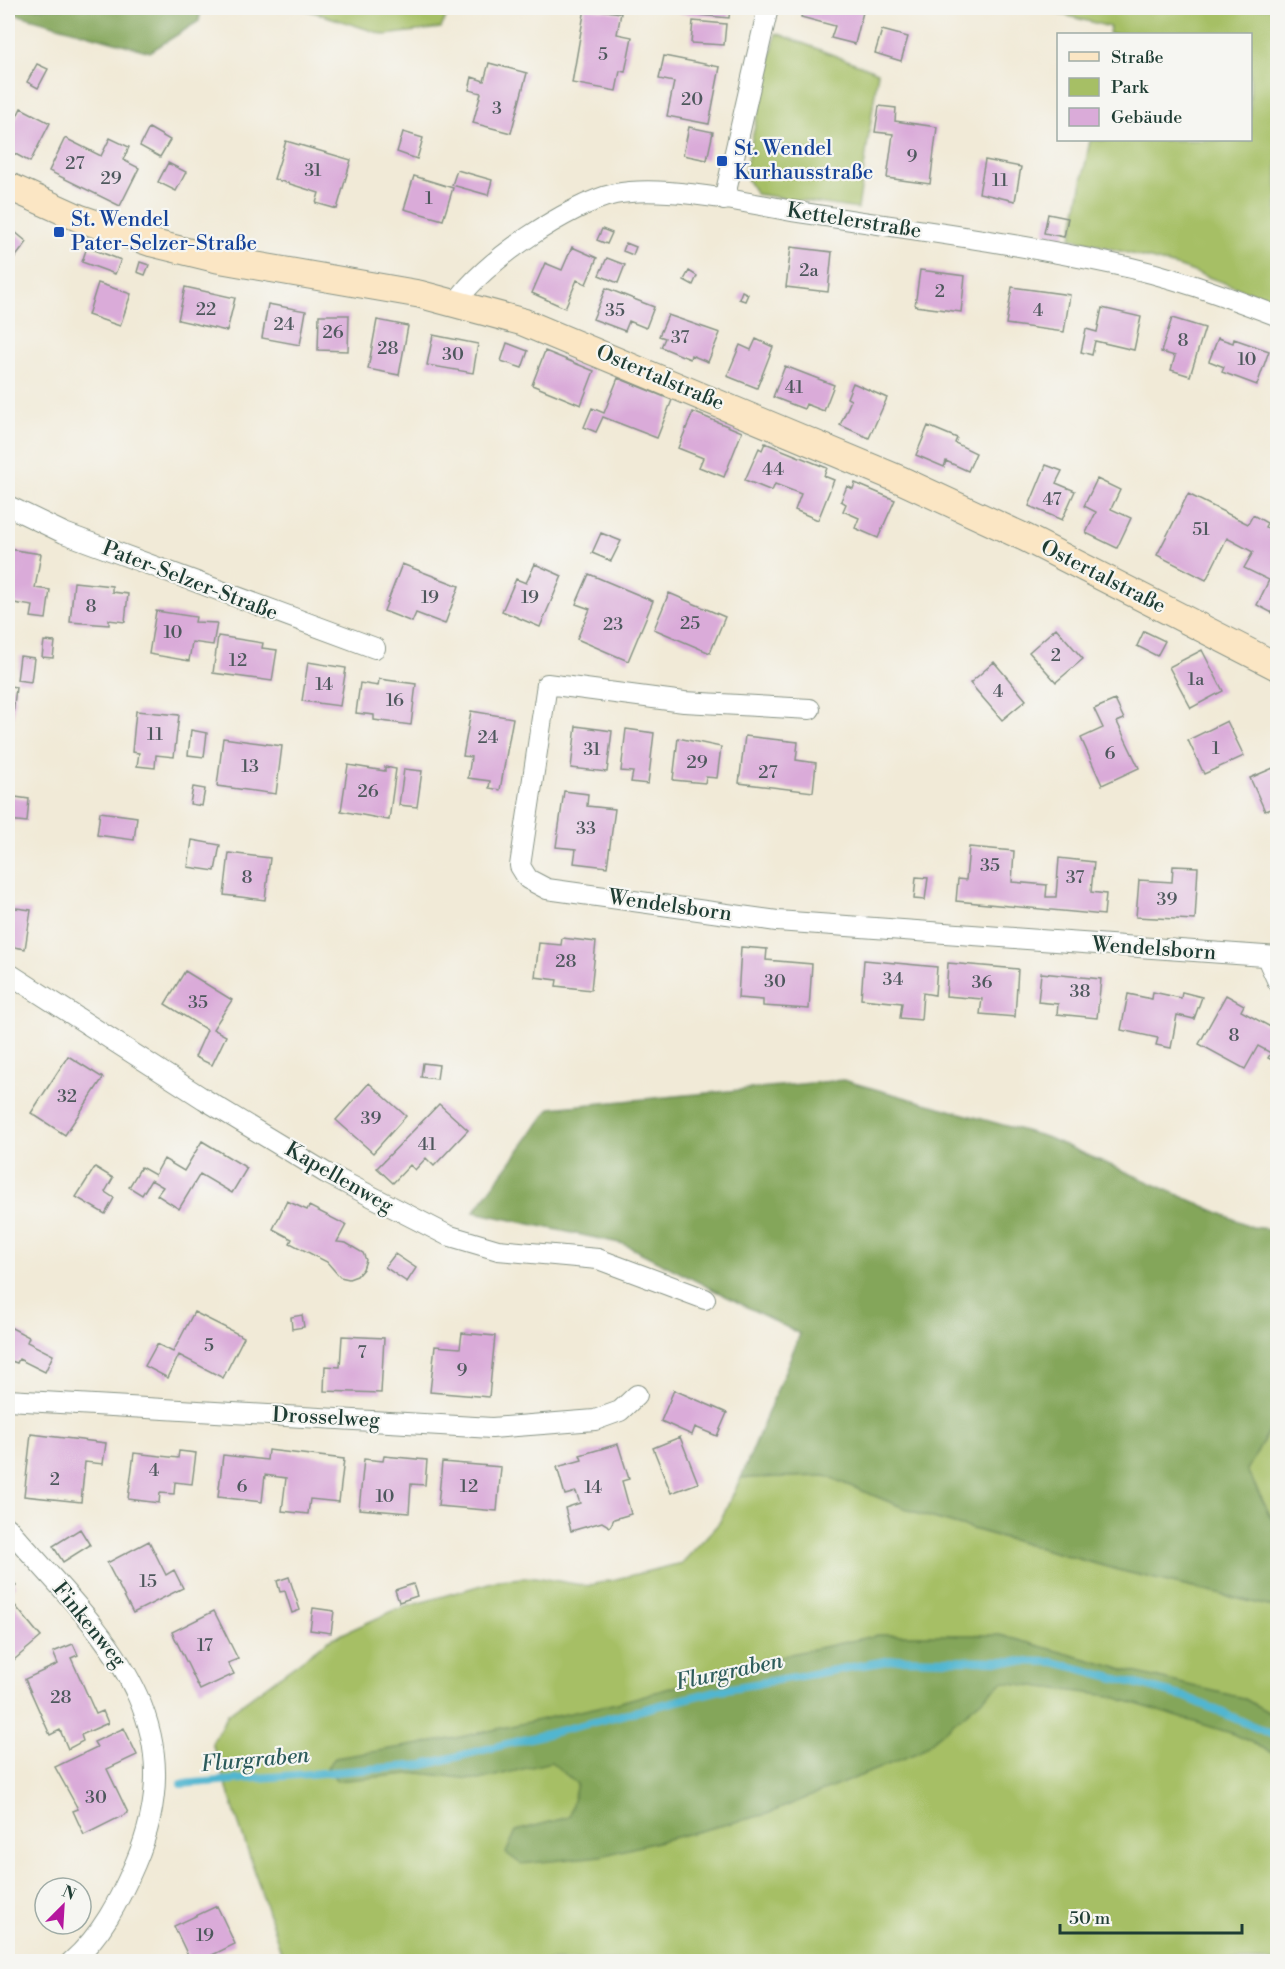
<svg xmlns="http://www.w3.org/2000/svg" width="1285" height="1969" viewBox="0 0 1285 1969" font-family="'Libre Bodoni',serif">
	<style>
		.green { fill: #a6bf65; stroke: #627e4c; stroke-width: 1.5 }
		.forest { fill: #84a65a; stroke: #527247; stroke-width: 1.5 }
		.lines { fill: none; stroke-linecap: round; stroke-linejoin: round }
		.stream { stroke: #51b6d0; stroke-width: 8 }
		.building { fill: #daabd9 }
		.street-casing { stroke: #889486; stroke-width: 22 }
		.secondary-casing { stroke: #889486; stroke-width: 29 }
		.street { stroke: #fff; stroke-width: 20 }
		.secondary { stroke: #fbe6c4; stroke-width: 27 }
		.transit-dot { fill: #1a4fb4; stroke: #f6f6f2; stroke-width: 2 }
		.labels { text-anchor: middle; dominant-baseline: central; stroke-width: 4.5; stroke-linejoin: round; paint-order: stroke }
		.number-label { font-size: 18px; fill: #4e585d }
		.transit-label { font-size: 21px; fill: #164399; stroke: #f6f6f2; text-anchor: start }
		.street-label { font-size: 21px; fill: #1f3d34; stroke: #f6f6f2 }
		.water-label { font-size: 22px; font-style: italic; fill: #2c5b5b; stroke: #f6f6f2 }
	</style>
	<rect width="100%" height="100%" fill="#f6f6f2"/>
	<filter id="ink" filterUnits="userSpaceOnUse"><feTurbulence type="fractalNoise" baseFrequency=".0167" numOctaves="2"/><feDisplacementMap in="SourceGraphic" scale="12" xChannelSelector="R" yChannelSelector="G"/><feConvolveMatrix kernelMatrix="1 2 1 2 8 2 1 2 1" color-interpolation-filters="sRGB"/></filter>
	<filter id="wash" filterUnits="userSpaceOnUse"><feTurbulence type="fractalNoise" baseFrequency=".008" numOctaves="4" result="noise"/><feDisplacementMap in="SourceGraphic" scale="24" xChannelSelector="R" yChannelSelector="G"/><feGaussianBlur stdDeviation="1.35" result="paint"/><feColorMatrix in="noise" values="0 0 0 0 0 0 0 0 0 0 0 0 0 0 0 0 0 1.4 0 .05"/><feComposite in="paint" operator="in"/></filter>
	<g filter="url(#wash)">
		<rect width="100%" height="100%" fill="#f1ead7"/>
		<!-- green -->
		<path class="green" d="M301,8H450L441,28L385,35Z
			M1038,8H1277V302L1180,267L1071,238L1090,140H1250V34H1109L1110,27Z
			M776,33L878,72L858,209L756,194L744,174Z
			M1277,1417V1525L1275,1524L1247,1470Z
			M826,1476L919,1514L1118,1570L1277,1608V1961H284L212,1743L228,1714L329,1640L395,1610L499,1580L535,1577L587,1586L682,1563L719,1523L741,1478Z"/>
		<!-- forest -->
		<path class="forest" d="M8,8H201L199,21L150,52L8,12Z
			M843,1080L1046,1137L1252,1227L1277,1230V1417L1247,1470L1274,1524L1277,1525V1608L1118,1570L919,1514L826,1476L741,1478L800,1334L624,1244L474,1212L550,1108Z
			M878,1635H1000L1129,1671L1243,1698L1277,1717V1755L1234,1734L1110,1696L1003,1682L919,1752L767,1814L601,1856L521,1864L506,1853L516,1831L569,1817L577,1784L551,1762L479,1780L420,1773L337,1781L327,1767L335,1758L451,1739L617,1703L786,1655Z"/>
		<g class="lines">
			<!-- stream -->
			<path class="stream" d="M181,1784L424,1765L720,1690L898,1659L1054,1662L1186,1697L1278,1737"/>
		</g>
		<g id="blocks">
			<!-- building -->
			<path class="building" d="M585,8L621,13L617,34L632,37L625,72L620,71L616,91L572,83Z
				M679,8H730L729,18L678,13Z
				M803,8H864L855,44L831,38L835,26L801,17Z
				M693,21L726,24L724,45L691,43Z
				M882,30L908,37L901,61L875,53Z
				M664,56L720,67L709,124L667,116L674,82L659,79Z
				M489,63L527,73L511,133L473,123L481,93L469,90L472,77L484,81Z
				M37,64L48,69L38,88L27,82Z
				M879,106L896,108L895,121L937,127L930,184L887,178L893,134L875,132Z
				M21,108L50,123L30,162L8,150V135Z
				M689,127L713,132L707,160L683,155Z
				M149,128L170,140L160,157L140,146Z
				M403,132L423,138L417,159L397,152Z
				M65,138L101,156L110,138L129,147L123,160L139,168L120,206L49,171Z
				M286,141L351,160L337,209L316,203L319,193L274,179Z
				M985,160L1021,167L1015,201L979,193Z
				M168,163L186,172L176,191L158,182Z
				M457,170L492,180L488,195L452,185Z
				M414,176L453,188L443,220L404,209Z
				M1048,214L1068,218L1064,237L1044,233Z
				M8,226L27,242L11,263L8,260Z
				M602,229L612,233L607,244L597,240Z
				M626,243L636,247L633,255L623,251Z
				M87,247L121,260L115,274L82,262Z
				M572,247L597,258L586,284L577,280L565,308L532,293L545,263L562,270Z
				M791,247L832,252L828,292L786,287Z
				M607,258L625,265L618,283L599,275Z
				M140,262L149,265L145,275L137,272Z
				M920,270L965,276L961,312L915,306Z
				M689,271L697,276L693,285L684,280Z
				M98,283L131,294L120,326L88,315Z
				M185,287L235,298L227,331L178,320Z
				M1012,287L1070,295L1064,332L1006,324Z
				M606,288L654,307L646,328L629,321L625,331L593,319Z
				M742,291L748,294L745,301L739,299Z
				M268,304L306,311L300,345L262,338Z
				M1102,308L1141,317L1134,350L1095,341L1092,355L1081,352L1086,329L1097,332Z
				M319,315H349L348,351L318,350Z
				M668,315L720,333L708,362L691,355L690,359L661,347L665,338L659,336Z
				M1172,318L1205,328L1190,376L1171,370L1175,356L1161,352Z
				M377,320L408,326L399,375L368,369Z
				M433,335L478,344L473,373L427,365Z
				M1218,338L1233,343L1234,339L1269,351L1257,385L1222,372L1224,367L1209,361Z
				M756,339L773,347L757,388L727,376L740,345L751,350Z
				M507,343L528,351L522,368L501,361Z
				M545,351L594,371L581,405L532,385Z
				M785,366L834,385L824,411L806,404L804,409L773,397Z
				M618,378L672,400L657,438L603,417L596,432L584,427L592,408L604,413Z
				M853,383L887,398L869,438L840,425L851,400L847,398Z
				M693,412L742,432L724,477L699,467L703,458L678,448Z
				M928,426L957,438L955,443L976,453L968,471L946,461L944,467L916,455Z
				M765,443L827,468L824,476L834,480L818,520L795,510L801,494L775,484L772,491L745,480L759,448L762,450Z
				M1046,465L1062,471L1056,483L1075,491L1062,520L1029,506Z
				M1097,479L1120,490L1111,509L1131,518L1117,548L1086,533L1096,512L1084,506Z
				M855,483L895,500L878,538L855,528L859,518L843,511L846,504L841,501L847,486L853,489Z
				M1188,494L1248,524L1253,515L1267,523L1265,527L1278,533V616L1257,605L1269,580L1244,568L1253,552L1227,538L1206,580L1157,555Z
				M601,533L621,541L611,561L592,553Z
				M8,549L41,554L35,588L50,590L46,619L31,617L33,606L8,602Z
				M402,564L459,586L445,624L416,613L412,622L384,611Z
				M535,564L562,576L540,627L502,611L516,579L526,583Z
				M589,574L653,601L628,661L577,639L590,609L576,604Z
				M74,582L112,586V592L128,594L125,622L109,620V625L70,622Z
				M669,593L725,617L710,653L654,629Z
				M156,611L196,617L195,622L217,623L213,645L192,642L189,661L149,654Z
				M1056,628L1083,659L1056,682L1029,652Z
				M1144,631L1165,641L1157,656L1137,646Z
				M218,636L263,643L262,648L277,650L272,681L213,673Z
				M44,641L55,642L53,658L42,657Z
				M1202,650L1223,691L1191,708L1169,667Z
				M20,656L34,658L31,682L17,680Z
				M308,662L346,668L340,706L302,701Z
				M994,662L1026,700L1002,720L970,683Z
				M379,679L416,684L411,725L374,720V715L356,713L360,683L378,686Z
				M8,686L16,687L12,724L8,723Z
				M1115,700L1124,719L1117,722L1139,768L1102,785L1081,738L1103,728L1094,709Z
				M136,711L179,715L174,757L156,755L155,768L137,766L139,753L132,752Z
				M471,711L513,718L500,790L489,788L490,781L468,778L471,757L463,756Z
				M1227,721L1244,756L1204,774L1188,740Z
				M576,726L612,731L607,772L571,768Z
				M626,729L654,733L648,784L631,782L633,772L621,771Z
				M191,730L207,733L204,757L188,755Z
				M745,736L798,742L796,760L816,763L813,792L739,783Z
				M223,738L282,746L276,794L217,786Z
				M678,738L721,747L717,778L706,777L705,783L673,780Z
				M348,765L385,771V767L396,769L389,820L341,811Z
				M1278,766V806L1265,811L1250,778Z
				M404,769L422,771L417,807L399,805Z
				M193,787L205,789L202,806L190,804Z
				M564,791L588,794L587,806L615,809L607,867L574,863L576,849L556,847Z
				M8,796L29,799L27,822L8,820Z
				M100,812L137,817L134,840L97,835Z
				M192,840L220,845L215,871L188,867Z
				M969,847L1014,851L1012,882L1047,885L1046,897H1056L1059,858L1094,862L1091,892L1106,894L1104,915L956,901L958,879L966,880Z
				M229,853L270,858L265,900L224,895Z
				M1173,866L1198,867L1195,920L1136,917L1139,880L1172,882Z
				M916,877L928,878L925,900L914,899Z
				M8,907L31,910L25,949L8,946Z
				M562,938L596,942L591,990L556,986L557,980L535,977L539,943L561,945Z
				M741,947L767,949L766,960L812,964L809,1009L763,1006V1000L738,998Z
				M864,960L937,967L935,995L923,993L921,1020L900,1018L902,1003L861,999Z
				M948,963L1018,969L1015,1017L980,1014L982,999L946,996Z
				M185,971L232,1000L213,1029L226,1036L212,1065L195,1057L207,1030L165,1004Z
				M1041,973L1101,979L1097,1018L1057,1014L1058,1004L1038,1002Z
				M1153,992L1181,998L1182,992L1202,997L1194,1019L1177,1015L1171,1048L1156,1045L1158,1038L1121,1030L1128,994L1152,999Z
				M1226,995L1244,1005L1241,1011L1278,1031V1063L1268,1058L1271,1053L1258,1046L1245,1069L1199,1044Z
				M68,1056L103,1078L65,1135L31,1113Z
				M423,1063L439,1065L437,1079L421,1077Z
				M369,1083L406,1116L373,1153L336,1120Z
				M439,1104L468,1130L434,1166L426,1158L415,1170L410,1165L393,1183L377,1168Z
				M202,1141L247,1168L232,1193L200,1174L179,1209L157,1195L163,1187L151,1180L142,1195L129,1187L141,1167L155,1175L164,1159L184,1171Z
				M95,1167L113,1178L105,1192L114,1198L105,1214L76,1197Z
				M287,1201L307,1210L309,1206L346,1225L337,1242L346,1243L363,1253L366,1260L363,1269L357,1276L349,1279L340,1277L327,1262L290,1243L292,1239L273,1229Z
				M395,1254L416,1268L407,1282L385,1267Z
				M194,1312L244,1337L223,1378L179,1355L168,1378L145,1366L157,1344L173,1352Z
				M302,1315L304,1327L292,1329L291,1317Z
				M8,1326L29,1337L27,1342L53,1355L45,1372L19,1359L17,1363L11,1361L8,1368Z
				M462,1333L495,1336L489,1397L430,1392L435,1346L460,1348Z
				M342,1336L384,1338L381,1393L324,1391L325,1366L340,1367Z
				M674,1390L727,1413L717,1436L695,1427L692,1435L661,1421Z
				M31,1434L106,1443L103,1464L85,1462L81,1502L24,1496Z
				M680,1437L698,1483L671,1493L653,1448Z
				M618,1444L629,1479L622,1481L631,1514L614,1519L610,1527L602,1522L571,1531L565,1508L580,1503L576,1492L565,1495L557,1467L582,1460L580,1455Z
				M268,1450L344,1459L339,1502L310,1499L308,1514L282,1511L286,1478L265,1475L262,1502L218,1497L223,1455L267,1460Z
				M179,1451L196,1453L192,1484L175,1482L174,1494L160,1493L159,1503L128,1499L134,1453L178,1458Z
				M384,1456L427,1460L425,1485L411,1484L409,1513L359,1509L364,1459L383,1461Z
				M442,1462L501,1467L497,1511L438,1506Z
				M80,1529L90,1545L63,1562L53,1546Z
				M149,1541L166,1575L174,1570L183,1588L133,1613L107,1563Z
				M8,1576L16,1586L8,1594Z
				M289,1577L300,1610L292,1613L285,1591L280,1592L277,1581Z
				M413,1584L417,1596L399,1602L395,1590Z
				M8,1597L41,1637L8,1665Z
				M313,1608L334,1611L331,1633L310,1630Z
				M214,1611L238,1659L228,1663L234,1674L200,1690L172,1632Z
				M73,1644L78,1655L71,1658L96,1714L103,1711L108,1723L81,1735L83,1741L68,1749L60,1730L50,1735L25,1679L58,1664L53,1652Z
				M124,1728L137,1755L107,1769L128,1813L84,1835L73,1811L78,1809L55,1767L97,1747L94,1742Z
				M217,1906L235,1944L198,1962H191L174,1926Z"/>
		</g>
	</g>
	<g filter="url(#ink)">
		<use href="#blocks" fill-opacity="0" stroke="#889486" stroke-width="1.5"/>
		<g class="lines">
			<defs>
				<path id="street" d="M724,200L768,8
					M457,302C480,264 571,203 615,194C666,184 752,204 804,213C907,229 1012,242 1113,264C1169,275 1225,296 1278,316
					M8,506L64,533L375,648
					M810,709L684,702L547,684L520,866L528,879L547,889L777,921L1278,957
					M1267,958L1278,982
					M8,973L204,1099L326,1173L447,1235L498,1250L598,1259L705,1299
					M8,1400L492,1428L595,1420L620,1411L637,1395
					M8,1528C97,1630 199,1715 135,1864C119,1901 102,1935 71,1962"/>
				<path id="secondary" d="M8,186L79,218L152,243L217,259L419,294L523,322L901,480L1026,538L1278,667"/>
			</defs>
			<!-- street casing -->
			<use href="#street" class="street-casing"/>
			<!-- secondary casing -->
			<use href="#secondary" class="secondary-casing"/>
			<!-- street -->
			<use href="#street" class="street"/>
			<!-- secondary -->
			<use href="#secondary" class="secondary"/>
		</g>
	</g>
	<!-- markers -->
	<g class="transit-dot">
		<rect x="716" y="155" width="12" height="12" rx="3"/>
		<rect x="53" y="226" width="12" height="12" rx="3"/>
	</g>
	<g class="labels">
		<!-- number labels -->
		<g class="number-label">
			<text x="603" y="54">5</text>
			<text x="692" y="99">20</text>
			<text x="497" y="108">3</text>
			<text x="912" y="156">9</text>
			<text x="75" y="163">27</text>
			<text x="313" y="170">31</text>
			<text x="111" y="178">29</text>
			<text x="1000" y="180">11</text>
			<text x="429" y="198">1</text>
			<text x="809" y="270">2a</text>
			<text x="940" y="291">2</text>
			<text x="206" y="309">22</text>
			<text x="615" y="310">35</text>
			<text x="1038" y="310">4</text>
			<text x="284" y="324">24</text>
			<text x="333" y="332">26</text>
			<text x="680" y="337">37</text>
			<text x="1183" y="340">8</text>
			<text x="388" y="348">28</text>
			<text x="453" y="354">30</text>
			<text x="1247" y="359">10</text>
			<text x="794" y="387">41</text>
			<text x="773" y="469">44</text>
			<text x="1052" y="499">47</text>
			<text x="1201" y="529">51</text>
			<text x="430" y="597">19</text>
			<text x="530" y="597">19</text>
			<text x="91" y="606">8</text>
			<text x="690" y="623">25</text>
			<text x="613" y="624">23</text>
			<text x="173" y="632">10</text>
			<text x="1056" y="655">2</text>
			<text x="238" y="660">12</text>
			<text x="1196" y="679">1a</text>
			<text x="324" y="684">14</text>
			<text x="998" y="691">4</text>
			<text x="395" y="700">16</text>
			<text x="155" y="734">11</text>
			<text x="488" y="737">24</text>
			<text x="1216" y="748">1</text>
			<text x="592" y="749">31</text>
			<text x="1110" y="753">6</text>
			<text x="697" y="762">29</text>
			<text x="250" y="766">13</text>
			<text x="768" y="772">27</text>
			<text x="368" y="791">26</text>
			<text x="586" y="828">33</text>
			<text x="990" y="865">35</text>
			<text x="247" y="877">8</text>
			<text x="1075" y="877">37</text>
			<text x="1167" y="899">39</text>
			<text x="566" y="961">28</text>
			<text x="893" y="979">34</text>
			<text x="775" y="981">30</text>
			<text x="982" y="982">36</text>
			<text x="1080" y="991">38</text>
			<text x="198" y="1002">35</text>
			<text x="1234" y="1035">8</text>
			<text x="67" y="1096">32</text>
			<text x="371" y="1118">39</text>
			<text x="427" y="1144">41</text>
			<text x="209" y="1345">5</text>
			<text x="362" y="1352">7</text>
			<text x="462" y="1370">9</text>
			<text x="154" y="1470">4</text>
			<text x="55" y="1479">2</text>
			<text x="242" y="1486">6</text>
			<text x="469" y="1486">12</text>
			<text x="593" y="1487">14</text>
			<text x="385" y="1496">10</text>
			<text x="148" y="1581">15</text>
			<text x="205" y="1645">17</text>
			<text x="61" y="1697">28</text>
			<text x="96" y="1797">30</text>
			<text x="205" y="1935">19</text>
		</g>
		<!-- transit labels -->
		<g class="transit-label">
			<text x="734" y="149">St. Wendel<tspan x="734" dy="24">Kurhausstraße</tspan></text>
			<text x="71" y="220">St. Wendel<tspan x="71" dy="24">Pater-Selzer-Straße</tspan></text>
		</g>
		<!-- street labels -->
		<g class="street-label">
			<text transform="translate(854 221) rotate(9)">Kettelerstraße</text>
			<text transform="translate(660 378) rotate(23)">Ostertalstraße</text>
			<text transform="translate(1103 577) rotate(27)">Ostertalstraße</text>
			<text transform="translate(190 581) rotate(21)">Pater-Selzer-Straße</text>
			<text transform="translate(670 906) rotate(8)">Wendelsborn</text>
			<text transform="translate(1154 949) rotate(4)">Wendelsborn</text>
			<text transform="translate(339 1178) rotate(30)">Kapellenweg</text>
			<text transform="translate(326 1418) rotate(3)">Drosselweg</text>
			<text transform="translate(89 1625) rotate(51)">Finkenweg</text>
		</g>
		<!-- water labels -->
		<g class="water-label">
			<text transform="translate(729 1672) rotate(-12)">Flurgraben</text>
			<text transform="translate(255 1760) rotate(-5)">Flurgraben</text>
		</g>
	</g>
	<!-- margin -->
	<rect width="1285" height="1969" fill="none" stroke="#f6f6f2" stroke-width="30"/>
	<!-- legend -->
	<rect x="1057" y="33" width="195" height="108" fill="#f6f6f2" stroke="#a0aca6" stroke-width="1.5"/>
	<rect x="1069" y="52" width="30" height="9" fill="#fbe6c4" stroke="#a0aca6" stroke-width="1.5"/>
	<text x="1111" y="63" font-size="18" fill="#1f3d34">Straße</text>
	<rect x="1069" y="78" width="30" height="18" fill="#a6bf65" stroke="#a0aca6" stroke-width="1.5"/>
	<text x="1111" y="93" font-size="18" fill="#1f3d34">Park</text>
	<rect x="1069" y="108" width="30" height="18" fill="#daabd9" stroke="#a0aca6" stroke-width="1.5"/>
	<text x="1111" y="123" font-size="18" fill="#1f3d34">Gebäude</text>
	<!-- north arrow -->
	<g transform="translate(63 1906) rotate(24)"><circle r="28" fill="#f6f6f2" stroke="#a0aca6" stroke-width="1.5"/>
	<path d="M0-4.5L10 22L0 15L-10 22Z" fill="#b5179e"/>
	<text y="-9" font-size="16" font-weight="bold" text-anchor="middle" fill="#1f3d34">N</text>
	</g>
	<!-- scale -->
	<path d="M1060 1924v9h182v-9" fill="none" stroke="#1f3d34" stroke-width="3"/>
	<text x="1069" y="1924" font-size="18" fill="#1f3d34" stroke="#f6f6f2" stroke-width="4.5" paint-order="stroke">50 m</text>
</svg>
